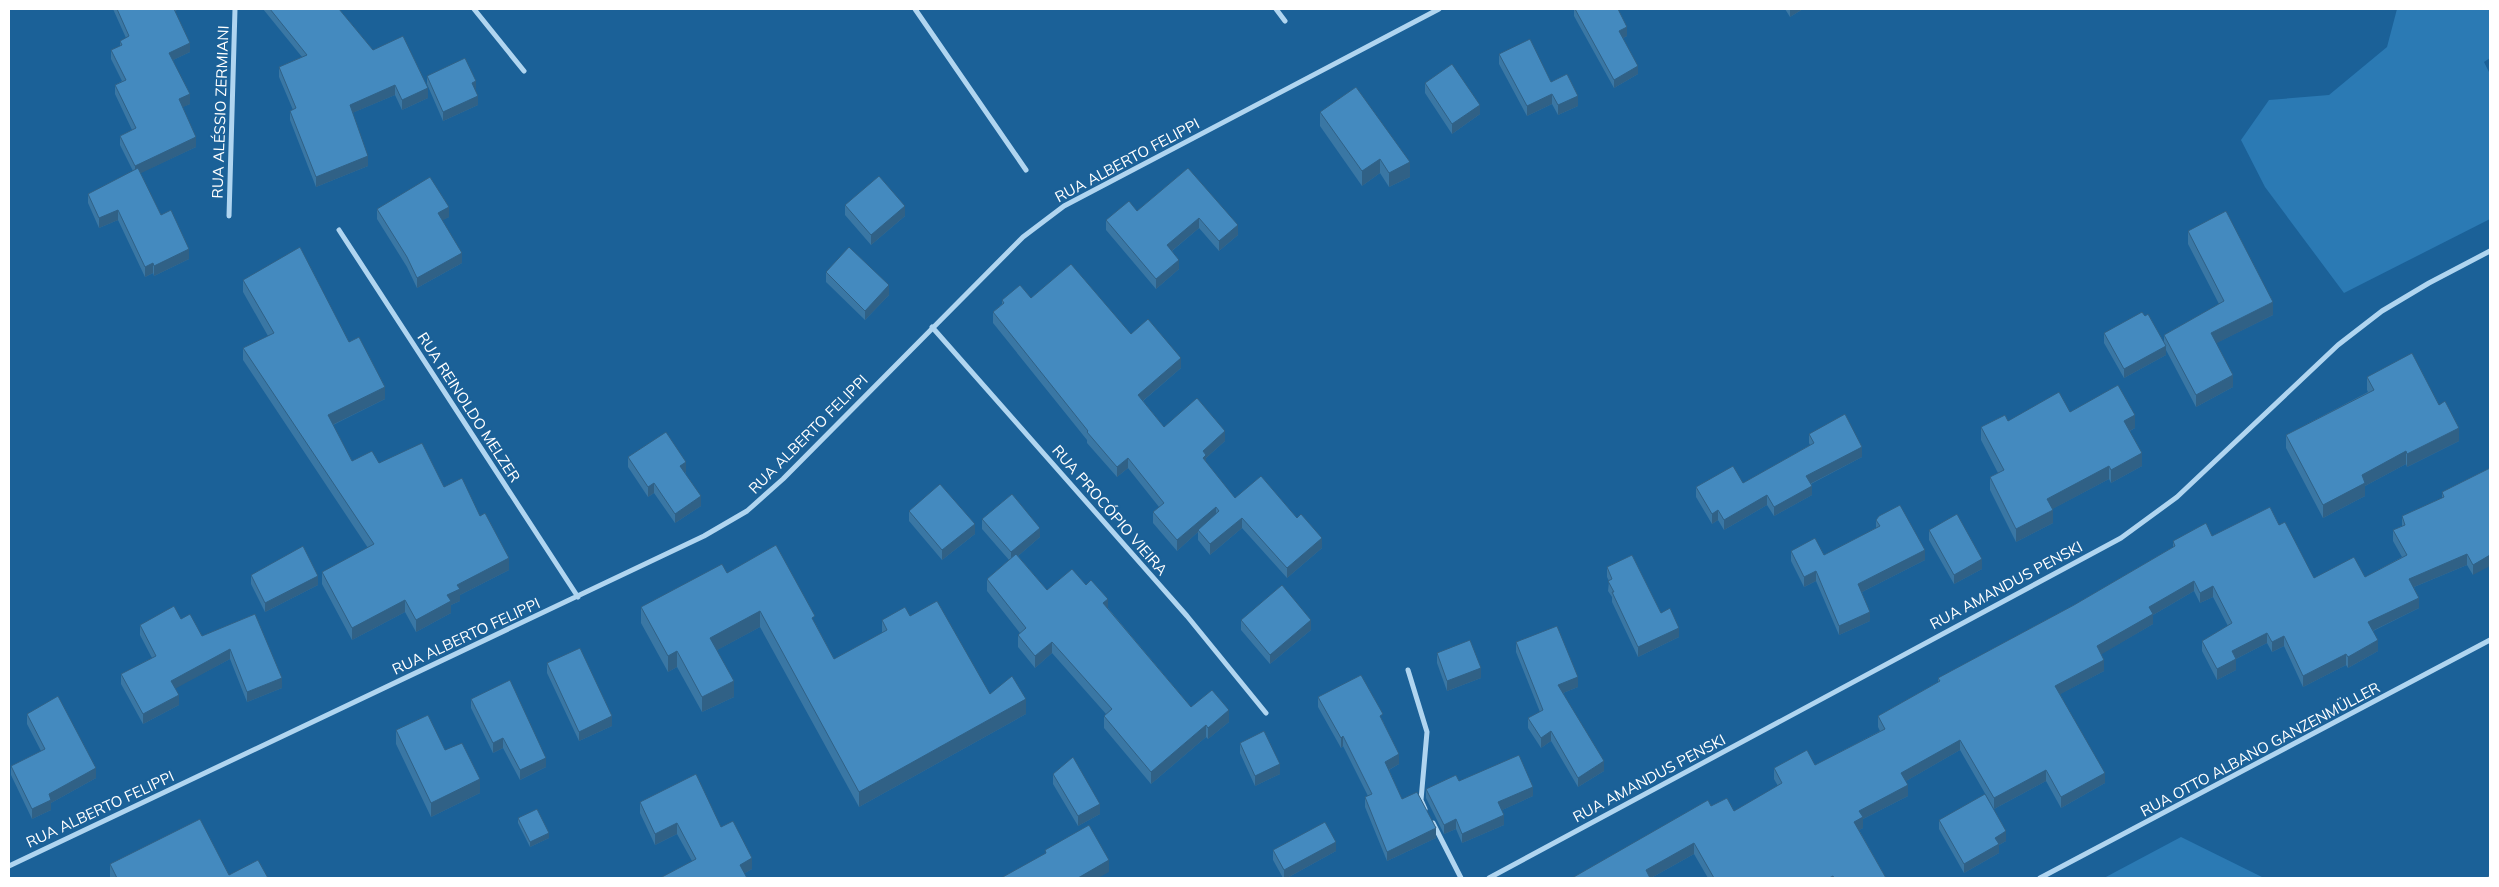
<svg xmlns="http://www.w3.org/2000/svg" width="2499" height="887" viewBox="0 0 2499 887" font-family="Mulish,sans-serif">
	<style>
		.green { fill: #2b7ab4 }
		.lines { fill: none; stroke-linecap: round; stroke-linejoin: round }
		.street { stroke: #b0d5f0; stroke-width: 5 }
		.wall { fill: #3a77a4 }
		.shaded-wall { fill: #306186 }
		.building { fill: #448abf; stroke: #306186 }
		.labels { text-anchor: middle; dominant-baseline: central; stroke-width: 4; stroke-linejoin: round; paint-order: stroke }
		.street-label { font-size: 15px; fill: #fff; stroke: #1b6198 }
	</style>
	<rect width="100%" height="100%" fill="#1b6198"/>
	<!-- green -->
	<path class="green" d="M2397,9H2490V58L2484,62L2490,74V219L2344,293L2265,187L2241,140L2269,100L2329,95L2387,47Z
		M2181,837L2264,878H2104Z"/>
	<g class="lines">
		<!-- street -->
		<path class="street" d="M474,9L524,71
			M915,9L1026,170
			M1276,9L1285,21
			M229,216L235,9
			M339,230L578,597
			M932,327L1187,616L1266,713
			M1408,670L1427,732L1421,800L1425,809
			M1433,823L1461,878
			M9,866L704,536L747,511L783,479L1023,237L1064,206L1439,9
			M1489,878L2121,538L2177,497L2338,345L2382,311L2429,283L2490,251
			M2040,878L2490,640"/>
	</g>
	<!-- wall -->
	<path class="wall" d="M113,9H179L175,11L190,52L173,60L190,104L182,107L196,147L140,173L161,215L189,259L154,276L153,273L145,277L118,220L99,228L88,203V194L133,171L120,145V136L132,130L115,94V85L122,81L111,59V50L120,46V41L126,38Z
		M263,9H339L373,50L428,98L402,110L395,95L352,113L368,166L316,187L290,120V111L293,110L279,77V67L302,57Z
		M1574,9H1618L1627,36L1623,38L1638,74L1614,88L1574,16Z
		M1785,9H1803L1790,17Z
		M1499,54L1551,82L1578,106L1558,115L1552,104L1527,116L1499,64Z
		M427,76L478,105L443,121L427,84Z
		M1425,83L1480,114L1452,134L1425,93Z
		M1320,112L1410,177L1389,187L1380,173L1362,186L1320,126Z
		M1188,168L1238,235L1219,251L1199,228L1172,251L1179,269L1156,289L1106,230V220L1137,211Z
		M845,205L905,216L871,245L845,215Z
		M377,209L449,217L442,220L462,263L417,288L407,267L377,219Z
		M2188,231L2273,315L2216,343L2233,387L2196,407L2166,350V355L2124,378L2104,343V333L2164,343V335L2219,304L2188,244Z
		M826,272L889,295L865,320L826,282Z
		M243,280L349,342L385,399L333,425L352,461L379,463L444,487L480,516L509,570L460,595V601L451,605V613L416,632L405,612L352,640L322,584V572L368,548L243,360V348L268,336L243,292Z
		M1031,298L1131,334L1181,368L1143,401L1164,427L1225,441L1206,458V463L1235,498L1322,548L1287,578L1242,528L1210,555L1198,540V532L1177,551L1153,523V512L1159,507L1128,468L1117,477L1087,443V440L993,323V312L1002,304V300Z
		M2367,377L2439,405L2459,441L2407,467L2406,464L2365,486V496L2323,518L2286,448V435L2368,392L2367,390Z
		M2070,412L2135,428L2130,431L2142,466L2111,483L2109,479L2052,509L2053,523L2016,542L1990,490V477L1998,473L1981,440V427L2008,421Z
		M1809,434L1862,457L1811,484L1812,495L1774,516L1767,505L1724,530L1718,520L1712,524L1696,497V487L1743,483L1810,445L1809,443Z
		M628,457L686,472L685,473L701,506L675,523L654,493L648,497L628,467Z
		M2490,468L2473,575L2467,565L2414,587L2419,608L2373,631L2378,651L2348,668L2346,665L2303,687L2284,646L2272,652L2267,643L2236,659V670L2217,680L2202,651V641L2228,626L2213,597L2200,603L2194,591L2153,615V624L2101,654L2104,671L2060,694L2105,783L2061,808L2046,781L1994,809L1960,750L1906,781L1908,796L1863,819V828L1859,830L1886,878H1708L1694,854L1651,878H1572L1711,806L1734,811L1778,786L1774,779V768L1815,765L1880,731L1878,727V716L1938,682V678L2074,605L2173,547V541L2212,536L2279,525L2314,578L2365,577L2402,557L2393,541V530L2402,526V516L2442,498V492Z
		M909,511L975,534L942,560L909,521Z
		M982,519L1040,537L1018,556L1047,590L1086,585L1108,608L1191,707L1229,722L1208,739L1206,737L1151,784L1104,728V716L1106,714L1052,653L1035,668L1018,647V635L1020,633L987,591V579L1009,560L982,529Z
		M1876,520L1925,560L1862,592L1870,621L1839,635L1816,581L1804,587L1791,561V551L1824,555L1876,528Z
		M1929,530L1982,569L1954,584L1929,540Z
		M1607,567L1661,613L1679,637L1638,657L1612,602V597L1608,591L1609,581L1607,577Z
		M727,573L815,623L834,659L882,633V620L910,616L990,694L1026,714L859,807L760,627L717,650L734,697L702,712L677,667L668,672L641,623V607Z
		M251,575L318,585L265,612L251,584Z
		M255,614L282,688L247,702L230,659L175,688L179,705L143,724L121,684V674L152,658L140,635V625L181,619L202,636Z
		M1241,620L1311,630L1270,664L1241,630Z
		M1516,642L1578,687L1563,693L1604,771L1578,787L1551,741L1541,748L1528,728V718L1540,712L1516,652Z
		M1437,653L1481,678L1447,691L1437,663Z
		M547,663L612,726L579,741L547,673Z
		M1318,697L1383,721L1399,764L1389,770L1402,799L1436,838L1387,861L1365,807V797L1368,796L1343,746L1341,748L1318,707Z
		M471,699L546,767L520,780L503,748L493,753L471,708Z
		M27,714L96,778L51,803V810L32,819L11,775V766L41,751L27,724Z
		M396,730L445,750L480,793L431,817L396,744Z
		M1240,743L1280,774L1255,786L1240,753Z
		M1053,774L1100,814L1078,826L1053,784Z
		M1459,781L1533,796L1502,810L1504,825L1462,843L1456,829L1444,834L1426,798V789Z
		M640,802L721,827L752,869L745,873L692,861L677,834L655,845L640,813Z
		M518,818L549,838L530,847L518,823Z
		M1939,820L2006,841L1999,845V853L1964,873L1939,829Z
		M1273,850L1336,851L1287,878H1283L1273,860Z
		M110,864L229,875L268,878H110Z"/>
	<!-- shaded-wall -->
	<path class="shaded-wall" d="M1790,9H1803L1790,17Z
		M1627,27V36L1619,40V31Z
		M190,43V52L169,62V53Z
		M1638,66V74L1614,88V80Z
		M476,81V90L472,83Z
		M395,85V95L350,114V105Z
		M428,88V98L402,110V100Z
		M190,94V104L179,109V99Z
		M1552,94V104L1527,116V106Z
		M478,96V105L443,121V112Z
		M1578,96V106L1558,115V105Z
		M1480,105V114L1452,134V124Z
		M196,137V147L135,176V166Z
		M368,156V166L316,187V177Z
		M1380,159V173L1362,186V171Z
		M1410,162V177L1389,187V173Z
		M905,206V216L871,245V235Z
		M449,207V217L438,223V213Z
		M118,210V220L99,228V218Z
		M1199,218V228L1167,255V245Z
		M1238,225V235L1219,251V241Z
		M189,249V259L154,276V266Z
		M462,253V263L417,288V278Z
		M1179,260V269L1156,289V279Z
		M153,263V273L145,277V267Z
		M889,285V295L865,320V311Z
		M2273,302V315L2211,346V333Z
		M2166,346V355L2124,378V369Z
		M1181,358V368L1138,405V395Z
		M2233,375V387L2196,407V395Z
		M385,387V399L328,427V415Z
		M2135,415V428L2124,434V421Z
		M2459,428V441L2407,467V454Z
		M1225,431V441L1206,458V466L1203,469V451Z
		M1862,447V457L1806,486V476Z
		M2406,451V464L2365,486V496L2323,518V505L2362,475Z
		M2142,453V466L2111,483V470Z
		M1128,458V468L1117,477V467Z
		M686,462V472L680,476V466Z
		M2109,466V479L2047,512V499Z
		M654,483V493L648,497V487Z
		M1812,486V495L1774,516V507Z
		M1767,495V505L1724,530V520Z
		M701,496V506L675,523V514Z
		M1216,507V517L1198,530V532L1177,551V540Z
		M1718,510V520L1712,524V514Z
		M2053,510V523L2016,542V529Z
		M1242,518V528L1210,555V544Z
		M975,524V534L942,560V550Z
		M1040,528V537L1011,562V552Z
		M1322,538V548L1287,578V568Z
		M1925,550V560L1858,594V584Z
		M2467,554V565L2409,589V579Z
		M2490,555V566L2473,575V565Z
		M509,558V570L460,595V601L451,605V613L416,632V620L447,595L457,585Z
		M1982,559V569L1954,584V575Z
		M1816,571V581L1804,587V577Z
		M318,576V585L265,612V603Z
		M2194,581V591L2153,615V624L2097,657V646L2149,607Z
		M2213,586V597L2200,603V593Z
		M2419,598V608L2368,633V622Z
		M1108,599V611L1103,603Z
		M405,600V612L352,640V628Z
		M760,611V627L710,654V638Z
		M1870,612V621L1839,635V626Z
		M1311,620V630L1270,664V655Z
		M1679,628V637L1638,657V647Z
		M2267,633V643L2232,661V651Z
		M2284,636V646L2272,652V642Z
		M2378,640V651L2348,668V657Z
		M1052,642V653L1035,668V656Z
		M230,649V659L171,691V681Z
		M677,651V667L668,672V656Z
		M2346,654V665L2303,687V676Z
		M2236,659V670L2217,680V669Z
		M2104,660V671L2055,697V686Z
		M1481,668V678L1447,691V681Z
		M1578,677V687L1558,695V685Z
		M282,678V688L247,702V692Z
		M734,681V697L702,712V697Z
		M179,695V705L143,724V714Z
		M1026,699V714L859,807V792Z
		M1229,710V722L1208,739V728Z
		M612,716V726L579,741V732Z
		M1206,725V737L1151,784V772Z
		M1551,731V741L1541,748V738Z
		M1343,736V746L1341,748V738Z
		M503,738V748L493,753V743Z
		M1960,740V750L1901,784V773Z
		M1399,754V764L1385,772V762Z
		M546,758V767L520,780V770Z
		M1604,761V771L1578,787V778Z
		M1280,764V774L1255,786V776Z
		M96,768V778L51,803V810L32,819V809L49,794Z
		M2046,770V781L1994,809V798Z
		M2105,773V783L2061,808V797Z
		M480,779V793L431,817V803Z
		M1908,785V796L1863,819V828L1854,833V822L1859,811Z
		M1533,787V796L1498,812V802Z
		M1100,804V814L1078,826V816Z
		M1504,815V825L1462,843V834Z
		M1456,819V829L1444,834V825Z
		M677,823V834L655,845V834Z
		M1436,828V838L1387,861V852Z
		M2006,831V841L1999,845V853L1964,873V864L1995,838Z
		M549,833V838L530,847V842Z
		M1336,842V851L1287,878H1284V870Z
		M1694,843V854L1651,878H1646V870Z
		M752,858V869L740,876V865Z
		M1109,860V872L1098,878H1078Z"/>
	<!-- building -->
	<path class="building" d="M117,9H174L190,43L169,53L190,94L179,99L196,137L135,166L120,136L136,128L115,85L126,80L111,50L122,45L120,41L129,36Z
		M270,9H339L373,50L403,36L428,88L402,100L395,85L350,105L368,156L316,177L290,111L296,108L279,67L307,55Z
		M1575,9H1618L1627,27L1619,31L1638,66L1614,80Z
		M1530,39L1551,82L1567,74L1578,96L1558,105L1552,94L1527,106L1499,54Z
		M465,58L476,81L472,83L478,96L443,112L427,76Z
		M1452,64L1480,105L1452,124L1425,83Z
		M1356,87L1410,162L1389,173L1380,159L1362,171L1320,112Z
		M138,168L161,215L171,210L189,249L154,266L153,263L145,267L118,210L99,218L88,194Z
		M1188,168L1238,225L1219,241L1199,218L1167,245L1179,260L1156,279L1106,220L1129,201L1137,211Z
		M879,176L905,206L871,235L845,205Z
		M430,177L449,207L438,213L462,253L417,278L407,257L377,209Z
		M2226,211L2273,302L2211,333L2233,375L2196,395L2164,335L2224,301L2188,231Z
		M300,247L349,342L359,337L385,387L328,415L352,461L372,451L379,463L422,443L444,487L462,478L480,516L485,513L509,558L457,585L460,589L447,595L451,601L416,620L405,600L352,628L322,572L374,544L243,348L274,333L243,280Z
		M849,247L889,285L865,311L826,272Z
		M1071,264L1131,334L1148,319L1181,358L1138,395L1164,427L1197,398L1225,431L1203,451L1206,455L1203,458L1235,498L1261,476L1297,518L1301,514L1322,538L1287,568L1242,518L1210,544L1198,530L1219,511L1216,507L1177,540L1153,512L1164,503L1128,458L1117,467L1087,432L1088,431L993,312L1004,303L1002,300L1020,285L1031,298Z
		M2142,312L2145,316L2148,314L2166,346L2124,369L2104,333Z
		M2412,353L2439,405L2445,401L2459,428L2407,454L2406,451L2362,475L2365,483L2323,505L2286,435L2374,390L2367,377Z
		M2118,385L2135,415L2124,421L2142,453L2111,470L2109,466L2047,499L2053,510L2016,529L1990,477L2004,470L1981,427L2005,415L2008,421L2059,392L2070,412Z
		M1845,414L1862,447L1806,476L1812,486L1774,507L1767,495L1724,520L1718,510L1712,514L1696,487L1733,466L1743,483L1814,443L1809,434Z
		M666,432L686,462L680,466L701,496L675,514L654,483L648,487L628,457Z
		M2490,468V555L2473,565L2467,554L2409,579L2419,598L2368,622L2378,640L2348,657L2346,654L2303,676L2284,636L2272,642L2267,633L2232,651L2236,659L2217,669L2202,641L2232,623L2213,586L2200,593L2194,581L2149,607L2153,614L2097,646L2104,660L2055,686L2105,773L2061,797L2046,770L1994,798L1960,740L1901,773L1908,785L1859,811L1863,817L1854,822L1886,878H1834L1833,876L1829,878H1714L1694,843L1646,870L1650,878H1572L1708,800L1711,806L1727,798L1734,811L1782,783L1774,768L1807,750L1815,765L1885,729L1878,716L1940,681L1938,678L2074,605L2175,546L2173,541L2206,523L2212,536L2270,507L2279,525L2285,522L2314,578L2354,557L2365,577L2407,555L2393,530L2405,525L2402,516L2444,497L2442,492Z
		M940,484L975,524L942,550L909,511Z
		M1012,494L1040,528L1011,552L982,519Z
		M1900,505L1925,550L1858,584L1870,612L1839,626L1816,571L1804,577L1791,551L1815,538L1824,555L1880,526L1876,520L1879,516Z
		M1957,514L1982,559L1954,575L1929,530Z
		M776,545L815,616L812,618L834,659L887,630L882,620L905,607L910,616L937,601L990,694L1012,676L1026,699L859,792L760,611L710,638L734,681L702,697L677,651L668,656L641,607L722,564L727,573Z
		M303,546L318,576L265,603L251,575Z
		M1016,554L1047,590L1072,569L1086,585L1091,580L1108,599L1103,603L1191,707L1212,690L1229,710L1208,728L1206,725L1151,772L1104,716L1112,709L1052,642L1035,656L1018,635L1026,628L987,579Z
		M1632,555L1661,613L1670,608L1679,628L1638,647L1612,592H1614L1608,581L1612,579L1607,567Z
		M1282,585L1311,620L1270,655L1241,620Z
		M174,606L181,619L190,614L202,636L255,614L282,678L247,692L230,649L171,681L179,695L143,714L121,674L156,656L140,625Z
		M1557,626L1578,677L1558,685L1604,761L1578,778L1551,731L1541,738L1528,718L1543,710L1516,642Z
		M1470,640L1481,668L1447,681L1437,653Z
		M580,648L612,716L579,732L547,663Z
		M1361,675L1383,714L1380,716L1399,754L1385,762L1402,799L1417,792L1436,828L1387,852L1365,797L1372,794L1343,736L1341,738L1318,697Z
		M510,680L546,758L520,770L503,738L493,743L471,699Z
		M58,696L96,768L49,794L51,800L32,809L11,766L45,749L27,714Z
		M428,715L445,750L462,743L480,779L431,803L396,730Z
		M1264,731L1280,764L1255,776L1240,743Z
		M1519,755L1533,787L1498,802L1504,815L1462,834L1456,819L1444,825L1426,789L1456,775L1459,781Z
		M1073,757L1100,804L1078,816L1053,774Z
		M696,774L721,827L733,821L752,858L740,865L747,878H660L696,859L677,823L655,834L640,802Z
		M1985,794L2006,831L1995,838L1999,844L1964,864L1939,820Z
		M537,809L549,833L530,842L518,818Z
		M200,819L229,875L258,860L268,878H117L110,864Z
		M1325,822L1336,842L1284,870L1273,850Z
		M1089,825L1109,860L1078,878H1001L1046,853L1045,850Z
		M2490,875V878H2485Z"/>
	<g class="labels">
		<!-- street labels -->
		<g class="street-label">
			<text transform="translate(220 112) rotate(-88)">RUA ALÉSSIO ZERMIANI</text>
			<text transform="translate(1127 160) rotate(-28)">RUA ALBERTO FELIPPI</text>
			<text transform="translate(469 407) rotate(57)">RUA REINOLDO MELZER</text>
			<text transform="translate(808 434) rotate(-45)">RUA ALBERTO FELIPPI</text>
			<text transform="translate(1110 510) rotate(49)">RUA PROCÓPIO VIEIRA</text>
			<text transform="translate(2006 585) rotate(-28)">RUA AMANDUS PENSKI</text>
			<text transform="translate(466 636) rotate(-25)">RUA ALBERTO FELIPPI</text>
			<text transform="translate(2260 749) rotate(-28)">RUA OTTO ALBANO GANZENMÜLLER</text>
			<text transform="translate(1649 778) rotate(-28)">RUA AMANDUS PENSKI</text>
			<text transform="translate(100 809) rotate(-25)">RUA ALBERTO FELIPPI</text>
		</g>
	</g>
	<!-- border -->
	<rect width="2499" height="887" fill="none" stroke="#ffffff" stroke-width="20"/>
</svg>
